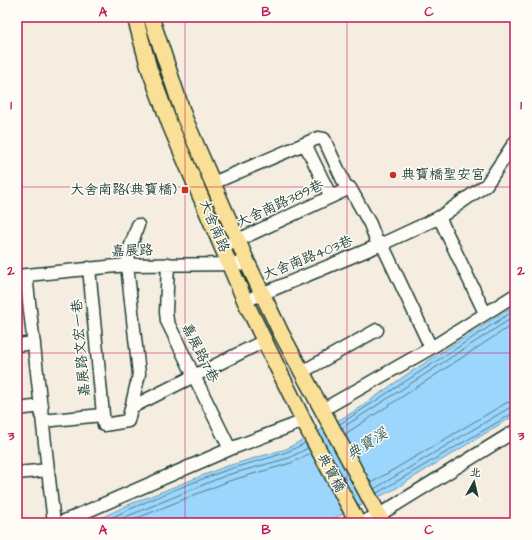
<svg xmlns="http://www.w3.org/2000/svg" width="532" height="540" viewBox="0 0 532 540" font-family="'Architects Daughter','LXGW WenKai TC',sans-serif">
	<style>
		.water { fill: #9cd6fc; stroke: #6a99ac }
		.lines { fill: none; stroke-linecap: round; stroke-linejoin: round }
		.shore { stroke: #517a84; stroke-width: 1 }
		.minor-casing { stroke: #1f3d34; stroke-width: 15 }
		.major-casing { stroke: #1f3d34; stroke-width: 18 }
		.minor { stroke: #fdfcf7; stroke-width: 12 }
		.major { stroke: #fadf96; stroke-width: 15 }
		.grid { fill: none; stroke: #c2185b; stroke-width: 1; stroke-opacity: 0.55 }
		.poi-dot { fill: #c8321e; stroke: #fdfcf7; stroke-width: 1.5 }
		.labels { text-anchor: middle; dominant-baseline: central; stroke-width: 3; stroke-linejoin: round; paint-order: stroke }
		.poi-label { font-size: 14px; fill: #1f3d34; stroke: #fdfcf7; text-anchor: start }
		.street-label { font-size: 14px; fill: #1f3d34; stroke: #fdfcf7 }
		.water-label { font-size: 15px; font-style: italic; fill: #385c5c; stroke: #fdfcf7 }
		.neatline { fill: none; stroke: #c2185b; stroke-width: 1.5 }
		.grid-label { font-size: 13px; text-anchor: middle; font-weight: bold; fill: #c2185b }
	</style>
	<rect width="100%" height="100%" fill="#f4ede0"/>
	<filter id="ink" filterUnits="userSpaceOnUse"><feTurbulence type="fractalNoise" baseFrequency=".025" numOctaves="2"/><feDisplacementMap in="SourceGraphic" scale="8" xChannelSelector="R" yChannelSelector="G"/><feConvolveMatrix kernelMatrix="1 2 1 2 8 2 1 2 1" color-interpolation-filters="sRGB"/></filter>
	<g filter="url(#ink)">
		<!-- water -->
		<path class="water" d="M515,305V415L393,490L324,523H90L128,505L224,467L286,449L355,411L406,375Z"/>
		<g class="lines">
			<!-- shore -->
			<path class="shore" d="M340,424L515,310
				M342,428L515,316
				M345,434L515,323
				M371,483L506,403L515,401
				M374,489L509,408L515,407
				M377,493L515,412
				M100,523C140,504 182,486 224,471C252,461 280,458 305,443
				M111,523L227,475L289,458L308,448
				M125,523L229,481L291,463L311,453"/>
			<defs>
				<path id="minor" d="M305,144L331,197
					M213,183L318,138L324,139L347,189
					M439,217L485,313
					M382,244L431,348
					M223,247L350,188L370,224L378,245
					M168,264L166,312L167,321L230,449
					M89,268L104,425L128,421L139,374L127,265L130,248L138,225
					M26,275L54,523
					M17,276L127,265L248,264
					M245,301L382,244L440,217L486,185L515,142
					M17,345L34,343
					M302,372L377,330
					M132,407L264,341
					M17,409L42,406
					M322,410L431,348L515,295
					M43,421L102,415
					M17,473L48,470
					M60,523L230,449L304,421
					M360,523L379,515L515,431"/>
				<path id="major" d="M135,17L149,68L170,125L245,301L308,430L358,523
					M151,17L185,119L248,264L281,333L383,523"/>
			</defs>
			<!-- minor casing -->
			<use href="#minor" class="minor-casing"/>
			<!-- major casing -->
			<use href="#major" class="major-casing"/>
			<!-- minor -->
			<use href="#minor" class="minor"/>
			<!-- major -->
			<use href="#major" class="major"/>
		</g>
	</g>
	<!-- grid -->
	<path class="grid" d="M185,17V523M347,17V523M17,187H515M17,353H515"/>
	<!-- markers -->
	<g class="poi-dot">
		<circle cx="393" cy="175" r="4"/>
		<rect x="181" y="186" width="8" height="8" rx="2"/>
	</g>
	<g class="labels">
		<!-- poi labels -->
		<g class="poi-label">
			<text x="401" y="175">典寶橋聖安宮</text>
			<text x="177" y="190" text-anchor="end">大舍南路(典寶橋)</text>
		</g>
		<!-- street labels -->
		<g class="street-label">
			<text transform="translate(280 204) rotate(-25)">大舍南路389巷</text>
			<text transform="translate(214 226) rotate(67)">大舍南路</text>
			<text transform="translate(132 251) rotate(-2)">嘉展路</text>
			<text transform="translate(308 258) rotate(-22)">大舍南路403巷</text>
			<text transform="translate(81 348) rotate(-95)">嘉展路文宏一巷</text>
			<text transform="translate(200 353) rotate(63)">嘉展路7巷</text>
			<text transform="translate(331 473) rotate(62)">典寶橋</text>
		</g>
		<!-- water labels -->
		<g class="water-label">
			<text transform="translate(367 444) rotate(-32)">典寶溪</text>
		</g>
	</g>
	<!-- margin -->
	<rect width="532" height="540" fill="none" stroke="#fdfcf7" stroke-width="44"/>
	<!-- north arrow -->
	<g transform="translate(474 482) rotate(8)" stroke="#fdfcf7" stroke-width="3" paint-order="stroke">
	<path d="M0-3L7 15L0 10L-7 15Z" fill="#1f3d34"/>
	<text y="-6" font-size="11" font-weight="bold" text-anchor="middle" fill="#1f3d34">北</text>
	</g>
	<rect x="22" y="22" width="488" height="496" class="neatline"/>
	<g class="grid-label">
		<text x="103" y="16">A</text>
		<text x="266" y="16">B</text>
		<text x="429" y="16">C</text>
		<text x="11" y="109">1</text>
		<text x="521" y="109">1</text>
		<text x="11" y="275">2</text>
		<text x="521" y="275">2</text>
		<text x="11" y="440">3</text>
		<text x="521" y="440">3</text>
		<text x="103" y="534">A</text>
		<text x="266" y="534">B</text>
		<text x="429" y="534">C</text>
	</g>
</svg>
